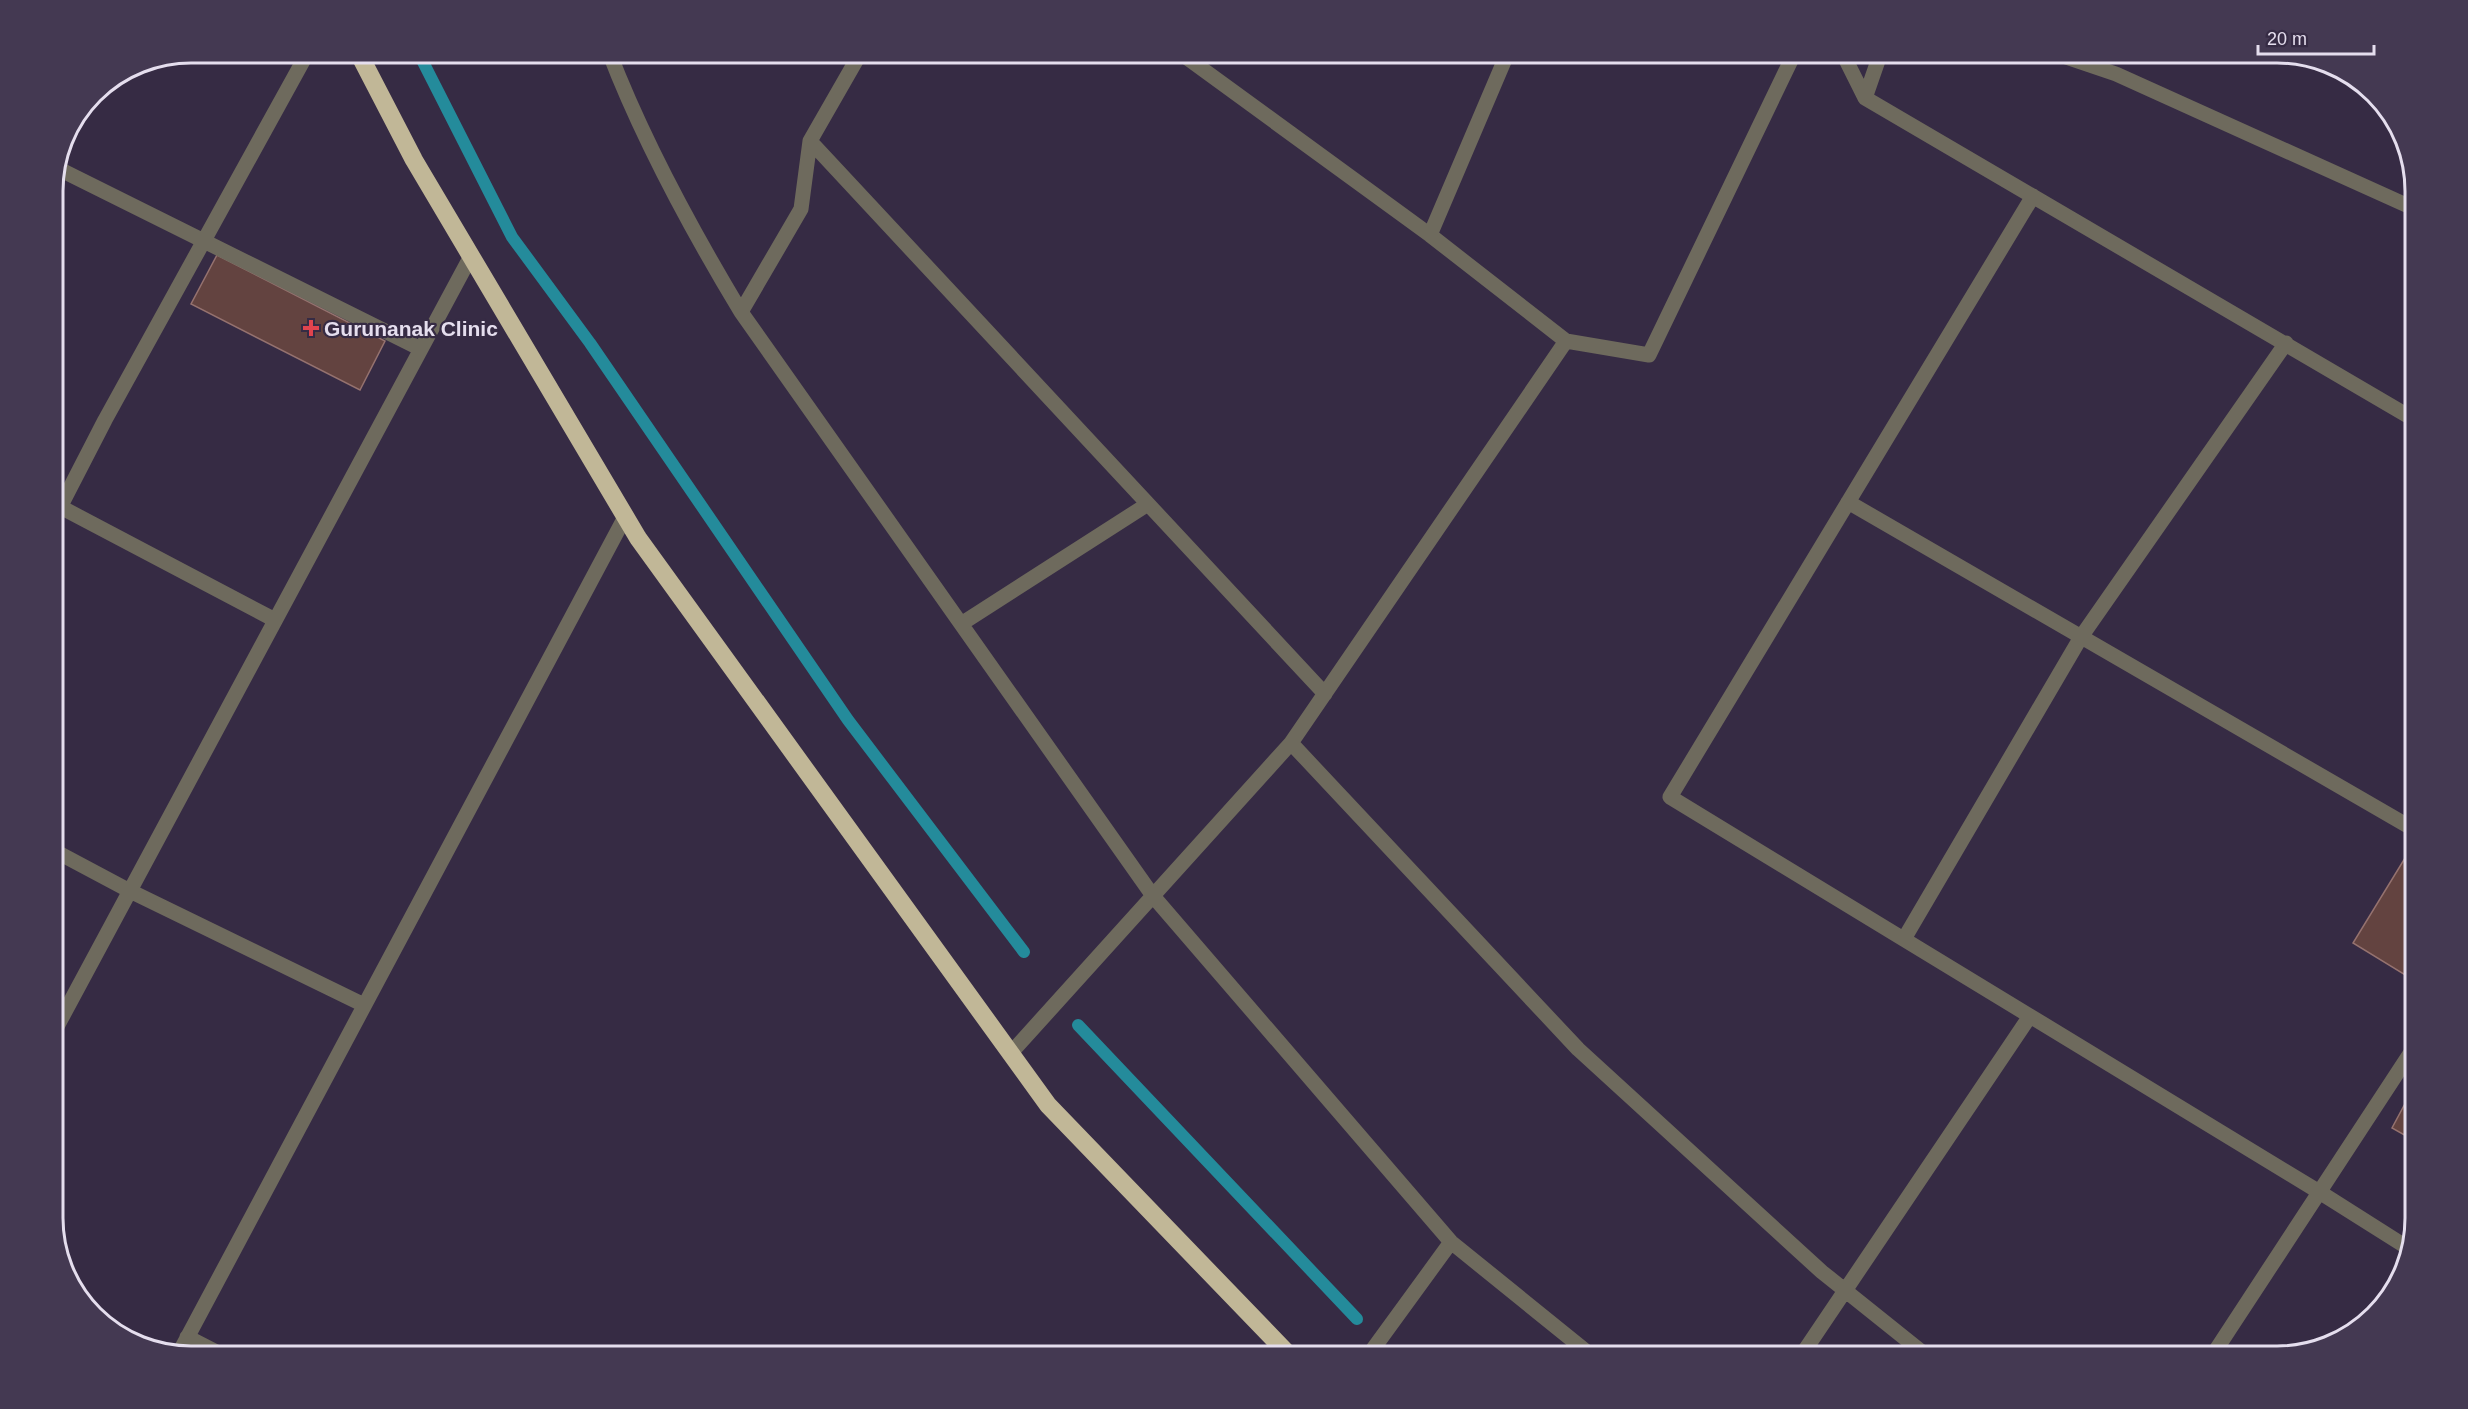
<svg xmlns="http://www.w3.org/2000/svg" width="2468" height="1409" viewBox="0 0 2468 1409" font-family="Arial,sans-serif">
	<style>
		.lines { fill: none; stroke-linecap: round; stroke-linejoin: round }
		.stream { stroke: #248b9b; stroke-width: 12 }
		.building { fill: #634340; stroke: #95726f; stroke-width: 1.5 }
		.street { stroke: #6e6a5d; stroke-width: 15 }
		.highway { stroke: #c1b797; stroke-width: 18 }
		.health-dot { fill: #e0444e; stroke: #362b44; stroke-width: 2 }
		.labels { text-anchor: middle; dominant-baseline: central; stroke-width: 4.5; stroke-linejoin: round; paint-order: stroke }
		.poi-label { font-size: 21px; font-weight: bold; fill: #e5deee; stroke: #362b44; text-anchor: start }
		.rim { fill: none; stroke: #e5deee; stroke-width: 3 }
	</style>
	<rect width="100%" height="100%" fill="#362b44"/>
	<g class="lines">
		<!-- stream -->
		<path class="stream" d="M418,52L512,237L590,343L848,720L1024,952
			M1078,1025L1357,1319"/>
	</g>
	<!-- building -->
	<path class="building" d="M217,255L385,341L360,390L191,304Z
		M2413,845L2415,847V981L2353,943Z
		M2415,1085V1141L2392,1128Z"/>
	<g class="lines">
		<!-- street -->
		<path class="street" d="M609,52C644,143 691,229 741,312
			M861,52L810,141L801,209L741,312L1153,896L1451,1242L1592,1356
			M1179,52L1430,235L1566,341L1649,355L1795,52
			M1842,52L1865,98L2415,420
			M2051,52L2116,74L2415,209
			M1865,98L1881,52
			M810,141L1325,694
			M57,168L421,349
			M2033,196L1670,797L2321,1193L2408,1248
			M1430,235L1508,52
			M1848,502L2415,830
			M53,503L275,620
			M53,521L105,420L308,52
			M961,624L1148,504
			M1291,743L1578,1049L1822,1272L1927,1356
			M53,850L130,891L364,1005
			M1904,939L2081,637L2286,343
			M53,1034L471,256
			M1010,1054L1291,743L1566,341
			M187,1337L224,1356
			M179,1353L625,517
			M1368,1356L1451,1242
			M1801,1356L2030,1016
			M2212,1356L2415,1046"/>
		<!-- highway -->
		<path class="highway" d="M358,52L414,160L638,538L1048,1105L1290,1356"/>
	</g>
	<!-- markers -->
	<path class="health-dot" d="M308 319h6v6h6v6h-6v6h-6v-6h-6v-6h6z"/>
	<g class="labels">
		<!-- poi labels -->
		<g class="poi-label">
			<text x="324" y="328">Gurunanak Clinic</text>
		</g>
	</g>
	<!-- crop -->
	<path d="M0 0H2468V1409H0ZM191 63H2277A128 128 0 0 1 2405 191V1218A128 128 0 0 1 2277 1346H191A128 128 0 0 1 63 1218V191A128 128 0 0 1 191 63Z" fill="#443952" fill-rule="evenodd"/>
	<path class="rim" d="M191 63H2277A128 128 0 0 1 2405 191V1218A128 128 0 0 1 2277 1346H191A128 128 0 0 1 63 1218V191A128 128 0 0 1 191 63Z"/>
	<!-- scale -->
	<path d="M2258 45v9h116v-9" fill="none" stroke="#e5deee" stroke-width="3"/>
	<text x="2267" y="45" font-size="18" fill="#e5deee" stroke="#362b44" stroke-width="4.5" paint-order="stroke">20 m</text>
</svg>
